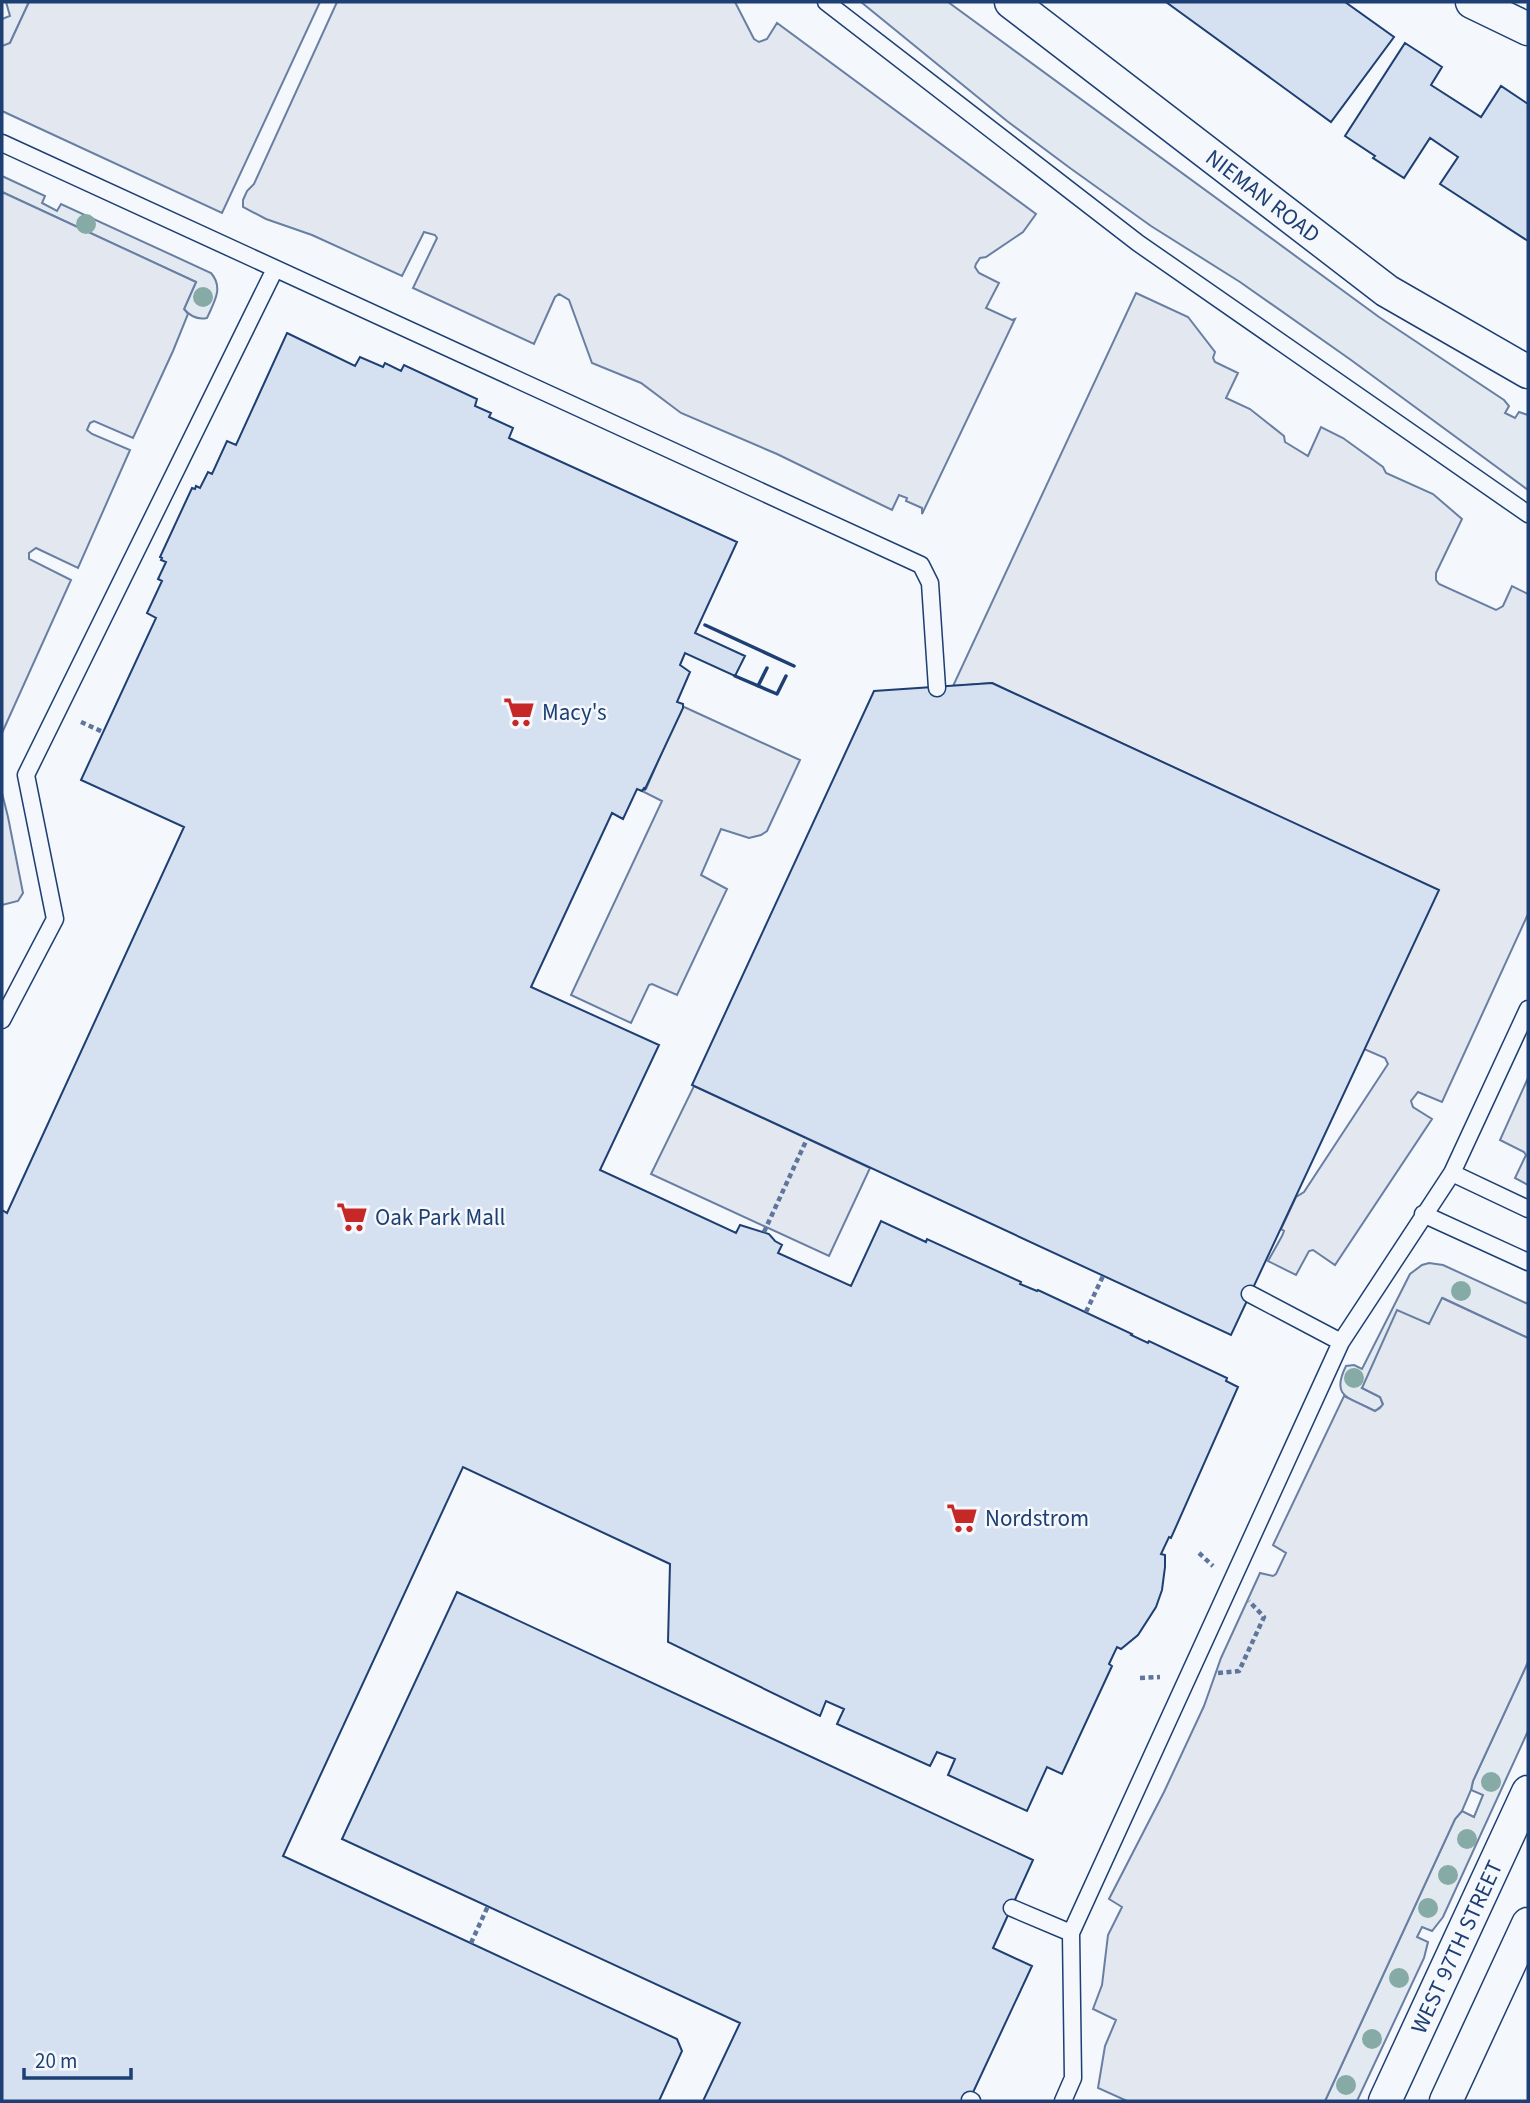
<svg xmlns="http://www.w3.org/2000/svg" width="1530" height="2103" viewBox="0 0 1530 2103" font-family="'Source Sans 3',sans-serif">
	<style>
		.green { fill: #e3e9f0; stroke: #687fa3; stroke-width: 2 }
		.parking { fill: #e3e8f0; stroke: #687fa3; stroke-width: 2 }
		.building { fill: #d5e0f0; stroke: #1d3f73; stroke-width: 2 }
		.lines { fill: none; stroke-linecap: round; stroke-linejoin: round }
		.lane-casing { stroke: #1d3f73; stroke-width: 19 }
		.street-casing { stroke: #1d3f73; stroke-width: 35 }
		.path { stroke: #5e769c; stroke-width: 4.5; stroke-dasharray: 5 3.5; stroke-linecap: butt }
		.lane { stroke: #f4f7fb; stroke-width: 16 }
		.street { stroke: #f4f7fb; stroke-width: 32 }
		.wall { stroke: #1d3f73; stroke-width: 3.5 }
		.tree { fill: #86aba6 }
		.labels { text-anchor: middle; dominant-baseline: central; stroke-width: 5; stroke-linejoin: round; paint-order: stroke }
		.street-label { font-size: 23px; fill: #1d3f73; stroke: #f4f7fb }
		.poi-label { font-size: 23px; fill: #1d3f73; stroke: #f4f7fb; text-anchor: start }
	</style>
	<rect width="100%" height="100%" fill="#f4f7fb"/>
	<!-- green -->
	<path class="green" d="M6,2H29L10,43L4,47L2,46V19L10,16Z
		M861,2H948L1379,317L1504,400L1509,406L1505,413L1515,418L1519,412L1528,415V490L1351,360L1240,282L1151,226L1070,168L1007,121Z
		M2,176L45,196L42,203L57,211L61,204L211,273C224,288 214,302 207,318C198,320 190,316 184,309L196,282L2,192Z
		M1429,1263L1443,1265L1528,1304V1338L1443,1298L1431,1322L1426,1324L1362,1388L1380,1397L1383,1405L1375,1411C1350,1398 1330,1398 1346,1366L1354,1365L1362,1369L1410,1274L1422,1265Z
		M1528,1662V1731L1443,1917L1432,1931L1422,1927L1417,1937L1428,1942L1424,1958L1357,2101H1325L1455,1819L1462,1811L1474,1817L1483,1795L1471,1790L1473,1781Z"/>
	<!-- parking -->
	<path class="parking" d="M29,2H320L222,213L2,111V46L10,43Z
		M337,2H735L754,39L759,42L767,39L777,23L1036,214L1023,232L986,257L980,258L976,264L975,267L979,273L999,283L986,308L1012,320L1015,319L922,514V508L906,501L907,498L899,495L892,510L777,454L681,413L641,383L592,363L569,300L559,294L555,297L534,344L413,288L437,238L435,235L424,232L402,276L312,235L266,219L243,207V200L247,191L254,184Z
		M2,192L196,282L184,309L188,314L173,351L133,438L94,421L90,423L87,430L92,434L130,450L78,568L36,548L29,553V559L71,580L2,733Z
		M1136,293L1188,317L1215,352L1213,358L1215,362L1238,373L1226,398L1250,409L1284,436L1285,442L1308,456L1321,427L1343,438L1383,467L1386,473L1433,494L1462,519L1436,573V580L1439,584L1496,610L1503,606L1512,586L1528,594V914L1442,1102L1418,1092L1411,1101L1413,1107L1432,1119L1335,1265L1313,1250L1309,1251L1296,1275L1268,1261L1282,1236L1284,1231L1281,1229L1296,1197L1304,1192L1388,1064L1385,1058L1364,1049L1438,890L992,683L953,686Z
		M682,706L800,760L767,831L761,835L749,838L721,829L701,875L727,889L677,995L652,984L649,985L631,1023L571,995L662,801L642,791L646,789Z
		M2,793L8,817L23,893L18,901L2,905Z
		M1528,1078V1185L1515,1178L1526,1155L1524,1152L1500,1140Z
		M694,1086L870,1168L829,1256L651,1174Z
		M1442,1298L1528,1338V1662L1473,1781L1471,1790L1462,1811L1455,1819L1325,2101H1127L1098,2088L1105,2046L1116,2020L1093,2009L1102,1985L1108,1935L1122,1907L1109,1899L1164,1792L1204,1706L1221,1658L1260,1573L1273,1576L1276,1574L1286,1553L1273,1545L1344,1396L1375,1411L1380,1408L1383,1404L1380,1397L1362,1388L1397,1310L1429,1324Z"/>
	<!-- building -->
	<path class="building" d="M1166,2H1345L1394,37L1331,122Z
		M1405,43L1442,67L1431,85L1481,117L1501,86L1528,104V241L1440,184L1458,157L1430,138L1404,178L1373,158L1375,156L1345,136Z
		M287,333L355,366L360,357L383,367L385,363L401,371L404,365L477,399L475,406L491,413L489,417L513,428L509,438L737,542L695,633L745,656L735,676L685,653L680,665L690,672L677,702L683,704V708L645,789L644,788L642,791L637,789L623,819L612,813L531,987L659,1045L600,1170L736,1233L740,1225L769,1234L775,1241L782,1245L778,1253L851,1286L881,1221L926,1242L927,1239L1021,1282L1020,1284L1037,1291L1038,1290L1132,1334L1131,1335L1148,1343L1149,1341L1227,1378L1226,1381L1238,1387L1171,1538L1169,1537L1161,1554L1165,1555V1567L1162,1590L1156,1607L1138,1635L1121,1649L1117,1647L1109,1664L1112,1666L1062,1774L1047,1767L1027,1811L948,1775L955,1759L937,1752L930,1766L837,1724L844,1709L826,1701L820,1716L668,1642L670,1564L463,1467L283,1856L677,2039L682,2051L659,2101H2V1210L7,1213L184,827L81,780L156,618L147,613L162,581L158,579L166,562L161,560L162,558L160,557L192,488L195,489L196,486L200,488L208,472L212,474L227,441L236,445Z
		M992,683L1439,890L1231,1335L692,1085L874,691Z
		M457,1592L1033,1860L993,1948L1032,1966L969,2101H703L740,2023L342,1839Z"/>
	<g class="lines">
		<defs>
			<path id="lane" d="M826,2L1138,243L1528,514
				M2,143L921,565L930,583L937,688
				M2,1020L55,919L26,775L275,269
				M1452,1173L1528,1209
				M1423,1214L1528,1262
				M1250,1294L1341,1342
				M1012,1908L1071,1933
				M970,2100L972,2101
				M1063,2101L1073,2078L1071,1933L1341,1342L1452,1173L1528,1009"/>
			<g id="street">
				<path id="s1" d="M1011,2L1387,291L1528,372"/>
				<path d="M1472,2L1528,29"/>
				<path id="s2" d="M1385,2101L1528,1792"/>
				<path d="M1446,2101L1528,1924"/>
			</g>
		</defs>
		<!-- lane casing -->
		<use href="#lane" class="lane-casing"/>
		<!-- street casing -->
		<use href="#street" class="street-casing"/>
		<!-- path -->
		<path class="path" d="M81,722L103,732
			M764,1232L807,1139
			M1086,1312L1103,1276
			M1199,1553L1213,1566
			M1218,1673L1239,1671L1264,1617L1249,1601
			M1140,1678L1160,1677
			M471,1943L488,1906"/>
		<!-- lane -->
		<use href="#lane" class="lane"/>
		<!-- street -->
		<use href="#street" class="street"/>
		<!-- wall -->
		<path class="wall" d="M705,625L794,666
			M735,676L777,694L786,676
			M758,686L767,668"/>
	</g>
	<!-- trees -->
	<g class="tree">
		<circle cx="86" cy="224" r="10"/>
		<circle cx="203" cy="297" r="10"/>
		<circle cx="1461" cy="1291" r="10"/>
		<circle cx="1354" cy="1378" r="10"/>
		<circle cx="1491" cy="1782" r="10"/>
		<circle cx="1467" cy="1839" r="10"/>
		<circle cx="1448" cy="1875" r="10"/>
		<circle cx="1428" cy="1908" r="10"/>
		<circle cx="1399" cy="1978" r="10"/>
		<circle cx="1372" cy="2039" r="10"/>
		<circle cx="1346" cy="2085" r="10"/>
	</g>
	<!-- icons -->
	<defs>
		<symbol id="supermarket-bare" viewBox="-9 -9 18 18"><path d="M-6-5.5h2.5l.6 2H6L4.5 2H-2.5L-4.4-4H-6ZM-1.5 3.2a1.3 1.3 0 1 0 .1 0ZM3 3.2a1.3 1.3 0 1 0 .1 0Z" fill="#c62828" stroke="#f4f7fb" stroke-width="2.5" paint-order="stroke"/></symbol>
	</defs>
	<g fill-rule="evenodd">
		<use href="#supermarket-bare" x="497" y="690" width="44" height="44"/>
		<use href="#supermarket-bare" x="330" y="1195" width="44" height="44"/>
		<use href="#supermarket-bare" x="940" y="1496" width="44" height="44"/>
	</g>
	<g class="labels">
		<!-- street labels -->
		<g class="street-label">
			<text stroke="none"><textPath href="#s1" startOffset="318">NIEMAN ROAD</textPath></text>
			<text stroke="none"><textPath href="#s2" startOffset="170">WEST 97TH STREET</textPath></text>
		</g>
		<!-- poi labels -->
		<g class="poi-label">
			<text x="542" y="712">Macy's</text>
			<text x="375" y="1217">Oak Park Mall</text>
			<text x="985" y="1518">Nordstrom</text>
		</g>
	</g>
	<!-- border -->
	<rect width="1530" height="2103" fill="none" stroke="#1d3f73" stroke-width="7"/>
	<!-- scale -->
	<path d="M24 2068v10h107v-10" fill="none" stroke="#1d3f73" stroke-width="3.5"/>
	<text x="35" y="2068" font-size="21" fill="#1d3f73" stroke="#f4f7fb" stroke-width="5" paint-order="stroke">20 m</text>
</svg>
